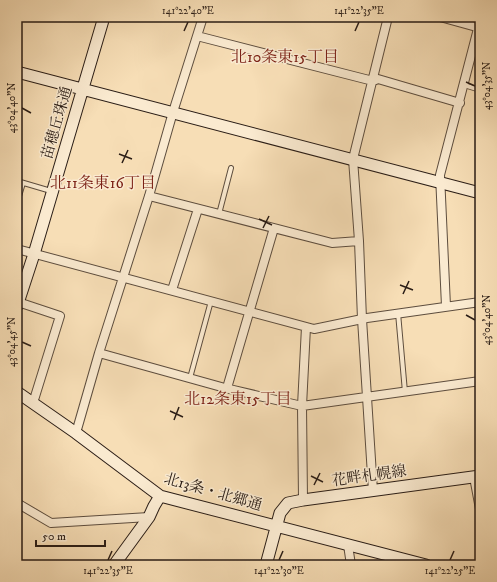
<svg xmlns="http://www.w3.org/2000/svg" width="497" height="582" viewBox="0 0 497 582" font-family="'IM FELL DW Pica','Noto Serif JP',serif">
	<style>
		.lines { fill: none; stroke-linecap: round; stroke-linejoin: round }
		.lane-casing { stroke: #5d4d3e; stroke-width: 6 }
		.street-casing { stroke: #5d4d3e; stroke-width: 10 }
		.secondary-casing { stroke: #2a1d16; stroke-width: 13 }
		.lane { stroke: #faead0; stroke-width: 4 }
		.street { stroke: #faead0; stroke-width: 8 }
		.secondary { stroke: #faead0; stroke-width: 11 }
		.ticks { fill: none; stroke: #2a1d16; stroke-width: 1.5 }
		.labels { text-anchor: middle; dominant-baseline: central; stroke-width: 3; stroke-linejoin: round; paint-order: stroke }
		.street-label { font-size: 15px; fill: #2a1d16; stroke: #faead0 }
		.neighbourhood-label { font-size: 16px; fill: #7a1f14; stroke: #faead0 }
		.neatline { fill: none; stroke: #2a1d16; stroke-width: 1.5 }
		.ticks-label { font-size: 10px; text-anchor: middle; fill: #2a1d16 }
	</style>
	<rect width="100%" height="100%" fill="#f7deb6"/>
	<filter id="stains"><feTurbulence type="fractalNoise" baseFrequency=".005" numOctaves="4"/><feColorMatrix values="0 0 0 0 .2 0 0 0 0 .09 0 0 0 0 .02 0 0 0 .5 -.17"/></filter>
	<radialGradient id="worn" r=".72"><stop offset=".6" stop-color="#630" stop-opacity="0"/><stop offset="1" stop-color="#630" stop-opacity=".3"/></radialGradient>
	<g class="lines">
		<defs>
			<path id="lane" d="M464,85L480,90
				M17,181L51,191
				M17,203L23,183
				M219,214L231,168
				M398,313L405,392
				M190,378L211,301"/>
			<path id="street" d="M440,17L480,28
				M197,36L373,81L378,79L460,103
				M149,196L332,243L359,241
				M17,249L314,329L367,318L480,302
				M172,290L198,209
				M18,302L60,316L33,403
				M446,306L440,175L480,21
				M99,353L225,388L302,406L480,381
				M227,388L274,228
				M76,433L99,353L149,196L173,112L203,17
				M474,477L480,509
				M373,491L362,319L359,241L353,159L388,17
				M303,500L302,406L306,327
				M17,503L51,523L149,517
				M348,545L351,565"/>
			<path id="secondary" d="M17,72L480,193
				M17,306L34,254L104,17
				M17,392L76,433L160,496L426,565
				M114,565L149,517L154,506L160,496
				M266,565L280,513L288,503L303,500L480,476"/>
		</defs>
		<!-- lane casing -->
		<use href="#lane" class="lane-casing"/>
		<!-- street casing -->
		<use href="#street" class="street-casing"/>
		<!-- secondary casing -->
		<use href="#secondary" class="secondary-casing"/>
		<!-- lane -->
		<use href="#lane" class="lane"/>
		<!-- street -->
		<use href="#street" class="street"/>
		<!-- secondary -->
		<use href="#secondary" class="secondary"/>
	</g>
	<!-- ticks -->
	<path class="ticks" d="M184,31L188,22M355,31L359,22M466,82L475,86M22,108L31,113M119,154L132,159M122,163L128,150M259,219L272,225M263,228L269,216M400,285L413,290M403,294L409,281M466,315L475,320M22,342L31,346M170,411L183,417M174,420L179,407M311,476L323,482M314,485L320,473M108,560L112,551M279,560L283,551M450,560L454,551"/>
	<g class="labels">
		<!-- street labels -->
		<g class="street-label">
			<text transform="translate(57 123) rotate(-74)">苗穂丘珠通</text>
			<text transform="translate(369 476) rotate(-8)">花畔札幌線</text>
			<text transform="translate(213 492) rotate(16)">北13条・北郷通</text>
		</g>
		<!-- neighbourhood labels -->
		<g class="neighbourhood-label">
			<text x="285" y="57">北10条東15丁目</text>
			<text x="103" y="183">北11条東16丁目</text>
			<text x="238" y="399">北12条東15丁目</text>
		</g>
	</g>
	<!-- margin -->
	<rect width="497" height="582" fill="none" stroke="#f7deb6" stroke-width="44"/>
	<!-- scale -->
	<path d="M36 540v6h69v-6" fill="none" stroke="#2a1d16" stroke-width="2"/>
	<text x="42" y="540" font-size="12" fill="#2a1d16" stroke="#faead0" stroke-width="3" paint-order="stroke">50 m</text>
	<rect x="22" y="22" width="453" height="538" class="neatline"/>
	<g class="ticks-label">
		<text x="188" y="14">141°22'40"E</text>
		<text x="359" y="14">141°22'35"E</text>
		<text transform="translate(486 86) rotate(-90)" y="4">43°04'35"N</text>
		<text transform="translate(11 108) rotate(-90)" y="4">43°04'40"N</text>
		<text transform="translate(486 320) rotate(-90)" y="4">43°04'40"N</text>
		<text transform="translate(11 342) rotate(-90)" y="4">43°04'45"N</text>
		<text x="108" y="574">141°22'35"E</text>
		<text x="279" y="574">141°22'30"E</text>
		<text x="450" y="574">141°22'25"E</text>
	</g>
	<rect width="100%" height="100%" filter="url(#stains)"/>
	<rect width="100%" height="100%" fill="url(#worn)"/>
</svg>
